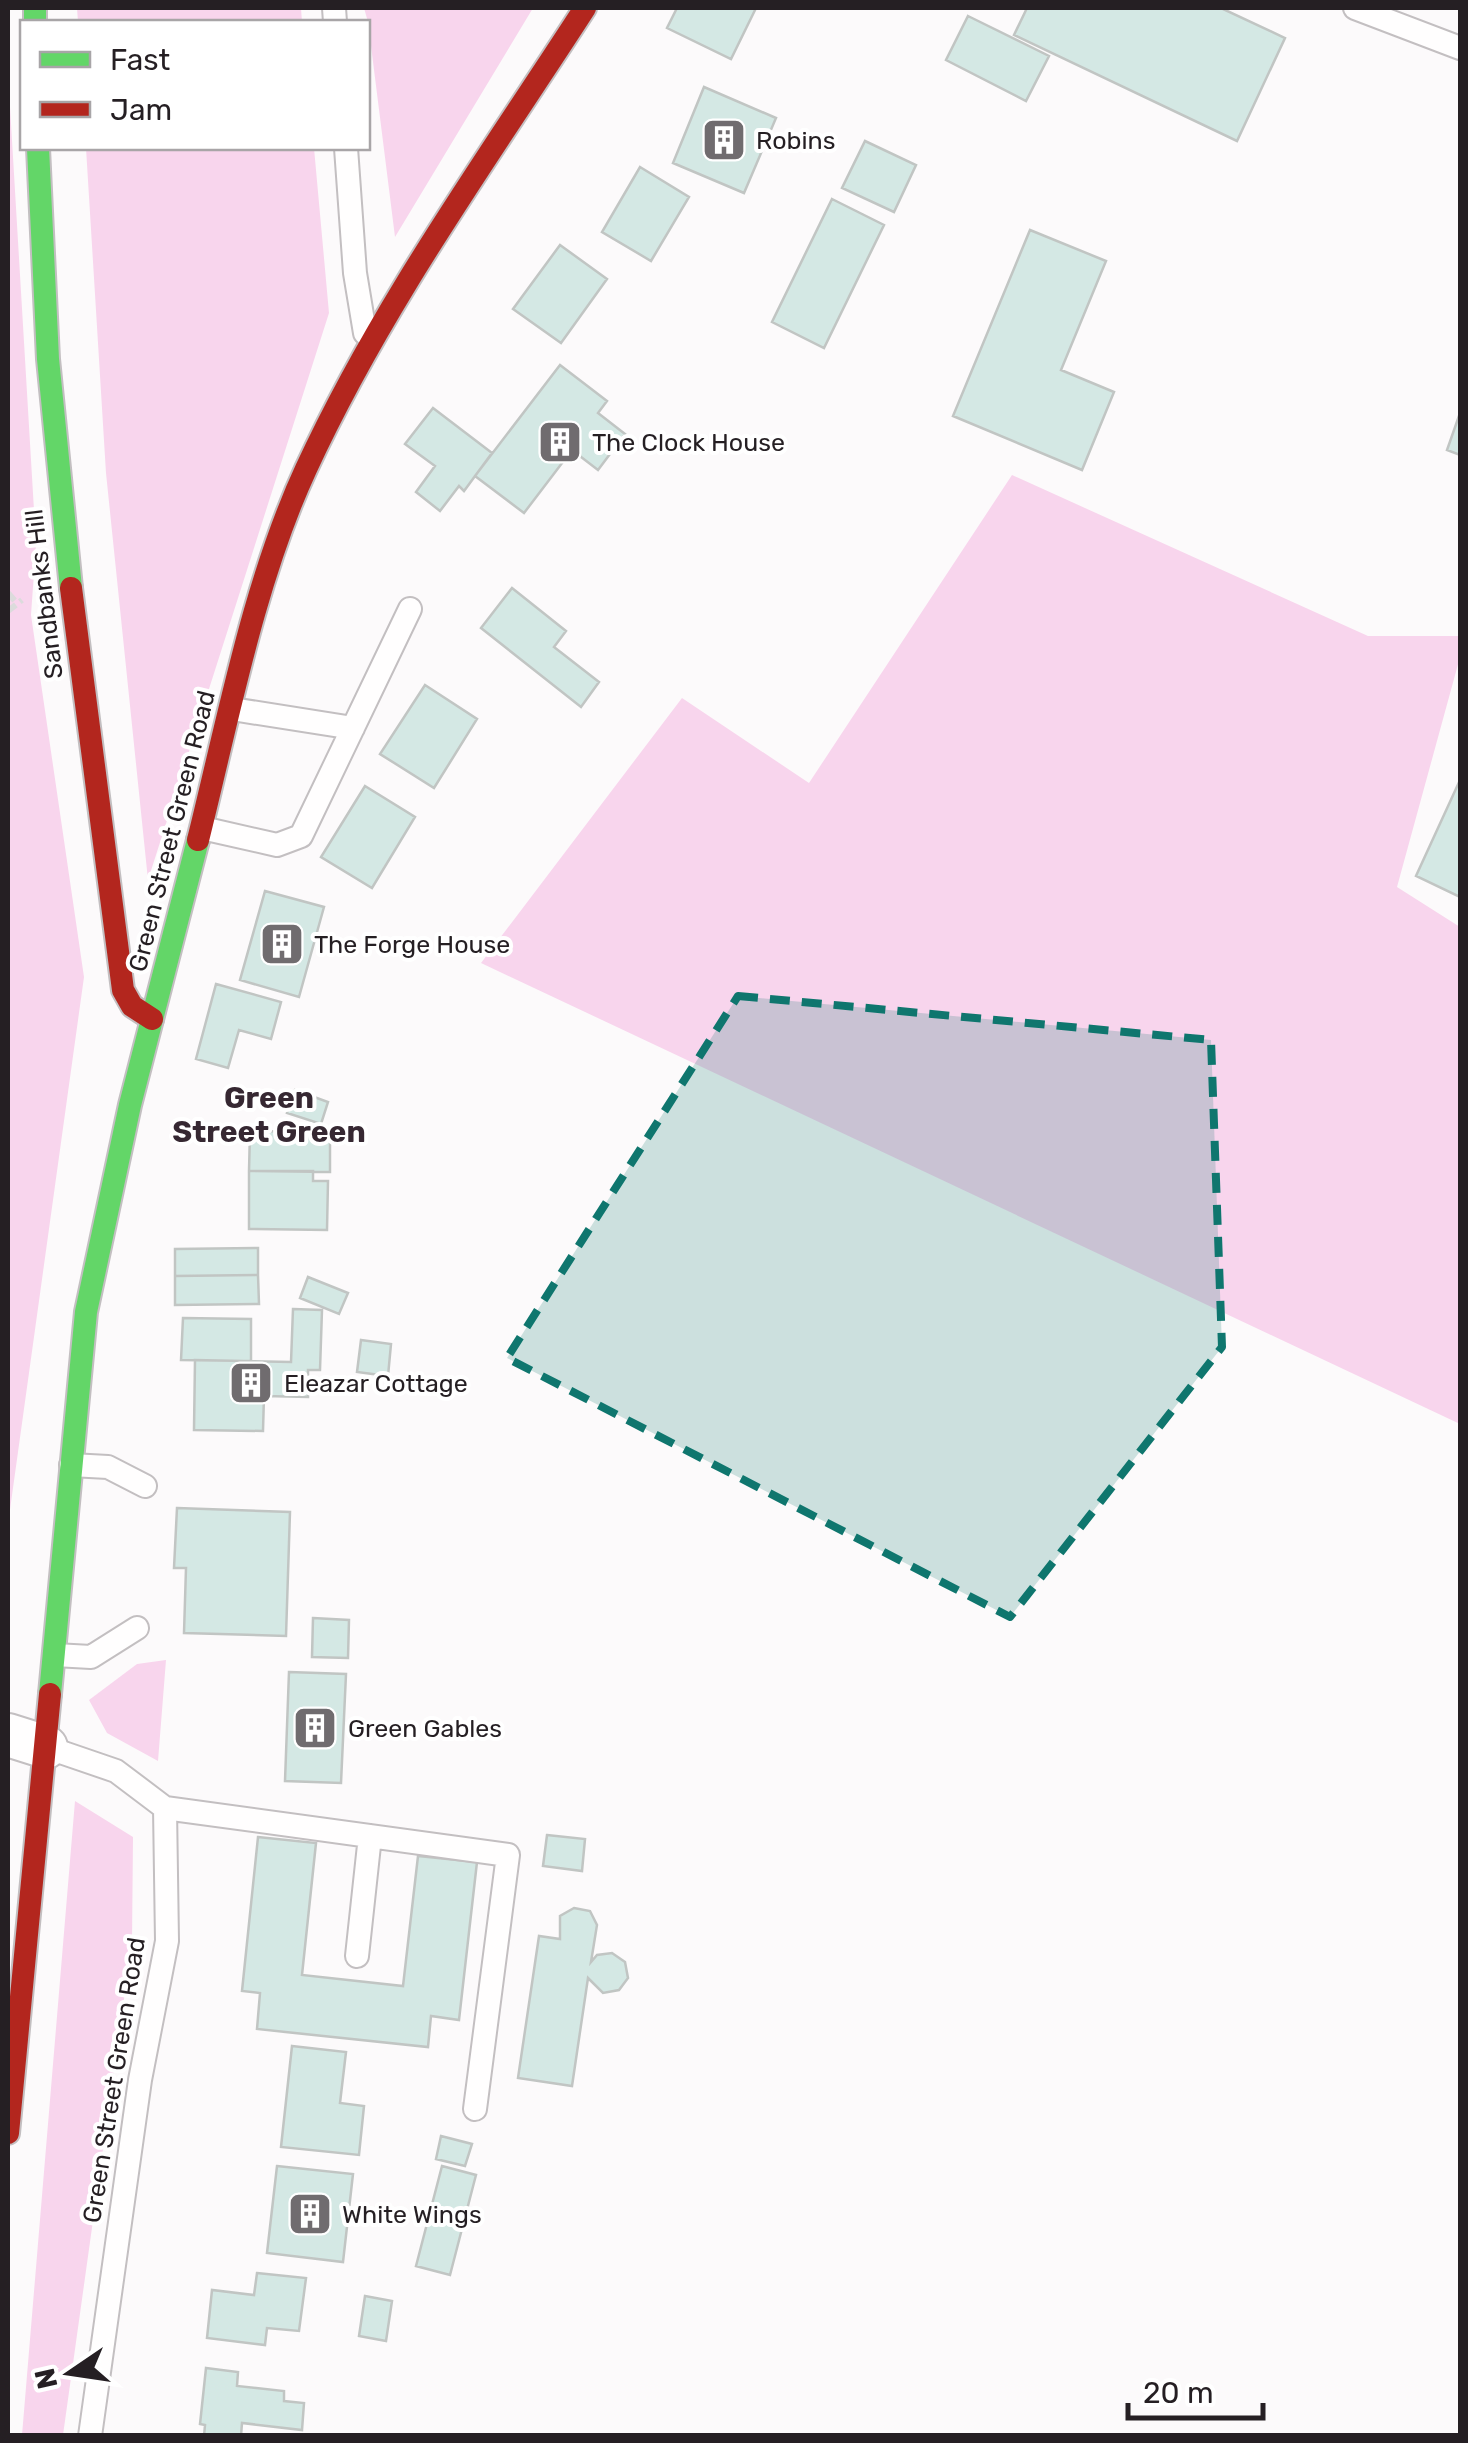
<svg xmlns="http://www.w3.org/2000/svg" width="1468" height="2443" viewBox="0 0 1468 2443" font-family="Rubik,sans-serif">
	<style>
		.green { fill: #f8d5ed }
		.building { fill: #d4e8e4; stroke: #c1c5c3; stroke-width: 2.5 }
		.lines { fill: none; stroke-linecap: round; stroke-linejoin: round }
		.lane-casing { stroke: #c3bfc1; stroke-width: 26 }
		.street-casing { stroke: #c3bfc1; stroke-width: 46 }
		.fast-casing { stroke: #c3bfc1; stroke-width: 26 }
		.jam-casing { stroke: #c3bfc1; stroke-width: 26 }
		.path { stroke: #dcdbdc; stroke-width: 6; stroke-dasharray: 10 5; stroke-linecap: butt }
		.lane { stroke: #fffefe; stroke-width: 22 }
		.street { stroke: #fffefe; stroke-width: 42 }
		.fast { stroke: #63d668; stroke-width: 22 }
		.jam { stroke: #b3261e; stroke-width: 22 }
		.marked { fill: #0f766e; fill-opacity: 0.2; stroke: #0f766e; stroke-width: 8; stroke-dasharray: 20 12; stroke-linejoin: round }
		.labels { text-anchor: middle; dominant-baseline: central; stroke-width: 8; stroke-linejoin: round; paint-order: stroke }
		.poi-label { font-size: 25px; fill: #251f23; stroke: #fff; text-anchor: start }
		.street-label { font-size: 25px; fill: #251f23; stroke: #fff }
		.quarter-label { font-size: 30px; font-weight: bold; fill: #362832; stroke: #fff }
	</style>
	<rect width="100%" height="100%" fill="#fcfafb"/>
	<!-- green -->
	<path class="green" d="M77,8H301L302,22H78Z
		M364,8H533L395,237L368,22Z
		M8,73L36,544L31,615L84,977L8,1524Z
		M86,148H314L329,313L148,880L106,473Z
		M1012,475L1368,636H1460V657L1397,887L1460,927V1424L481,963L682,698L809,783Z
		M166,1660L158,1761L107,1733L89,1700L137,1664Z
		M75,1801L133,1837L132,1942L63,2435H22Z"/>
	<!-- building -->
	<path class="building" d="M677,8H756L731,59L667,28Z
		M1027,8H1221L1285,38L1237,141L1014,35Z
		M968,16L1049,56L1026,101L946,60Z
		M704,87L776,118L744,193L673,163Z
		M865,141L916,165L894,212L842,188Z
		M640,167L689,197L651,261L602,232Z
		M832,199L884,225L824,348L772,322Z
		M1030,230L1106,261L1061,370L1114,392L1082,470L953,416Z
		M560,245L607,279L561,343L513,309Z
		M560,365L607,401L598,413L625,434L598,470L572,450L524,513L475,476Z
		M433,408L492,453L464,491L459,486L440,511L416,492L435,466L405,444Z
		M1460,413V455L1447,450Z
		M512,588L566,631L554,647L599,682L581,707L481,628Z
		M425,685L477,719L434,788L380,754Z
		M1460,780V897L1416,876Z
		M365,786L415,817L372,888L321,857Z
		M265,891L324,907L299,997L240,980Z
		M216,984L281,1002L271,1039L239,1030L228,1068L196,1059Z
		M295,1090L328,1102L321,1124L287,1113Z
		M250,1131L313,1132V1138H330V1172L249,1171Z
		M249,1171H313V1181H328L327,1230L249,1229Z
		M258,1248V1275L175,1276V1249Z
		M258,1275L259,1304L175,1305V1276Z
		M308,1277L348,1293L339,1314L300,1298Z
		M293,1309L322,1310L320,1370H308V1397L264,1396L263,1431L194,1430L195,1360L291,1362Z
		M183,1318L251,1319V1361L181,1360Z
		M361,1340L391,1344L388,1376L357,1372Z
		M177,1508L290,1512L286,1636L184,1633L186,1568H174Z
		M313,1618L349,1620L348,1658L312,1657Z
		M289,1672L346,1674L341,1783L285,1781Z
		M547,1835L585,1839L582,1871L543,1866Z
		M258,1837L316,1843L302,1975L403,1986L418,1856L477,1862L459,2020L431,2016L428,2047L257,2029L260,1993L242,1991Z
		M574,1908L590,1911L597,1925L591,1962L597,1955L612,1953L625,1962L628,1978L619,1990L603,1993L588,1978L572,2086L518,2078L539,1936L560,1939V1916Z
		M292,2046L346,2052L340,2103L364,2106L359,2155L281,2147Z
		M441,2136L472,2144L465,2166L436,2159Z
		M277,2166L353,2174L343,2262L267,2253Z
		M442,2166L476,2175L450,2275L416,2266Z
		M257,2273L306,2278L299,2331L267,2328L265,2345L207,2338L212,2290L254,2295Z
		M365,2296L392,2301L386,2341L359,2336Z
		M206,2368L238,2372L237,2386L284,2391V2401L304,2403L302,2430L242,2423L241,2436H204L205,2425L200,2424Z"/>
	<g class="lines">
		<defs>
			<path id="lane" d="M334,8L335,22
				M1355,8L1460,48
				M346,148L355,273L365,333
				M232,709L353,728
				M202,828L277,845L301,836L410,609
				M71,1465L108,1467L145,1486
				M55,1655L91,1657L137,1628
				M46,1747L116,1771L165,1808L167,1941L140,2080L90,2436
				M165,1808L508,1855L475,2109
				M357,1956L370,1836"/>
			<path id="street" d="M8,1735L46,1747"/>
			<path id="fast" d="M35,8V22
				M38,148L48,359L71,588
				M50,1694L86,1312L130,1105L198,840"/>
			<path id="jam" d="M71,588L123,990L132,1006L152,1019
				M198,840C228,720 254,581 306,469C381,306 488,158 585,8
				M8,2133L50,1694"/>
		</defs>
		<!-- lane casing -->
		<use href="#lane" class="lane-casing"/>
		<!-- street casing -->
		<use href="#street" class="street-casing"/>
		<!-- fast casing -->
		<use href="#fast" class="fast-casing"/>
		<!-- jam casing -->
		<use href="#jam" class="jam-casing"/>
		<!-- path -->
		<path class="path" d="M8,593L16,602
			M8,611L22,600"/>
		<!-- lane -->
		<use href="#lane" class="lane"/>
		<!-- street -->
		<use href="#street" class="street"/>
		<!-- fast -->
		<use href="#fast" class="fast"/>
		<!-- jam -->
		<use href="#jam" class="jam"/>
	</g>
	<!-- marked area -->
	<path class="marked" d="M738,996L1211,1040L1222,1347L1010,1617L507,1358Z"/>
	<!-- icons -->
	<defs>
		<symbol id="building-square" viewBox="-11 -11 22 22"><rect x="-9" y="-9" width="18" height="18" rx="4" fill="#706c6f" stroke="#fff"/><path d="M-4-6H4V6H1V3H-1V6H-4ZM-2.5-4.3h1.7v1.8h-1.7ZM.8-4.3h1.7v1.8H.8ZM-2.5-1h1.7V.8h-1.7ZM.8-1h1.7V.8H.8Z" fill="#fff"/></symbol>
	</defs>
	<g fill-rule="evenodd">
		<use href="#building-square" x="699" y="115" width="50" height="50"/>
		<use href="#building-square" x="535" y="417" width="50" height="50"/>
		<use href="#building-square" x="257" y="919" width="50" height="50"/>
		<use href="#building-square" x="226" y="1358" width="50" height="50"/>
		<use href="#building-square" x="290" y="1703" width="50" height="50"/>
		<use href="#building-square" x="285" y="2189" width="50" height="50"/>
	</g>
	<g class="labels">
		<!-- poi labels -->
		<g class="poi-label">
			<text x="756" y="140">Robins</text>
			<text x="592" y="442">The Clock House</text>
			<text x="314" y="944">The Forge House</text>
			<text x="284" y="1383">Eleazar Cottage</text>
			<text x="348" y="1728">Green Gables</text>
			<text x="342" y="2214">White Wings</text>
		</g>
		<!-- street labels -->
		<g class="street-label">
			<text transform="translate(44 594) rotate(-97)">Sandbanks Hill</text>
			<text transform="translate(172 831) rotate(-76)">Green Street Green Road</text>
			<text transform="translate(114 2080) rotate(-81)">Green Street Green Road</text>
		</g>
		<!-- quarter labels -->
		<g class="quarter-label">
			<text x="269" y="1098">Green<tspan x="269" dy="34">Street Green</tspan></text>
		</g>
	</g>
	<!-- border -->
	<rect width="1468" height="2443" fill="none" stroke="#251f23" stroke-width="20"/>
	<!-- legend -->
	<rect x="20" y="20" width="350" height="130" fill="#ffffff" stroke="#a8a5a7" stroke-width="2.5"/>
	<rect x="40" y="52" width="50" height="15" fill="#63d668" stroke="#a8a5a7" stroke-width="2.5"/>
	<text x="110" y="70" font-size="30" fill="#251f23">Fast</text>
	<rect x="40" y="102" width="50" height="15" fill="#b3261e" stroke="#a8a5a7" stroke-width="2.5"/>
	<text x="110" y="120" font-size="30" fill="#251f23">Jam</text>
	<!-- north arrow -->
	<g transform="translate(70 2373) rotate(257)" stroke="#ffffff" stroke-width="8" paint-order="stroke">
	<path d="M0-8L18 38L0 25L-18 38Z" fill="#251f23"/>
	<text y="-15" font-size="28" font-weight="bold" text-anchor="middle" fill="#251f23">N</text>
	</g>
	<!-- scale -->
	<path d="M1128 2403v15h135v-15" fill="none" stroke="#251f23" stroke-width="5"/>
	<text x="1143" y="2403" font-size="30" fill="#251f23" stroke="#ffffff" stroke-width="8" paint-order="stroke">20 m</text>
</svg>
